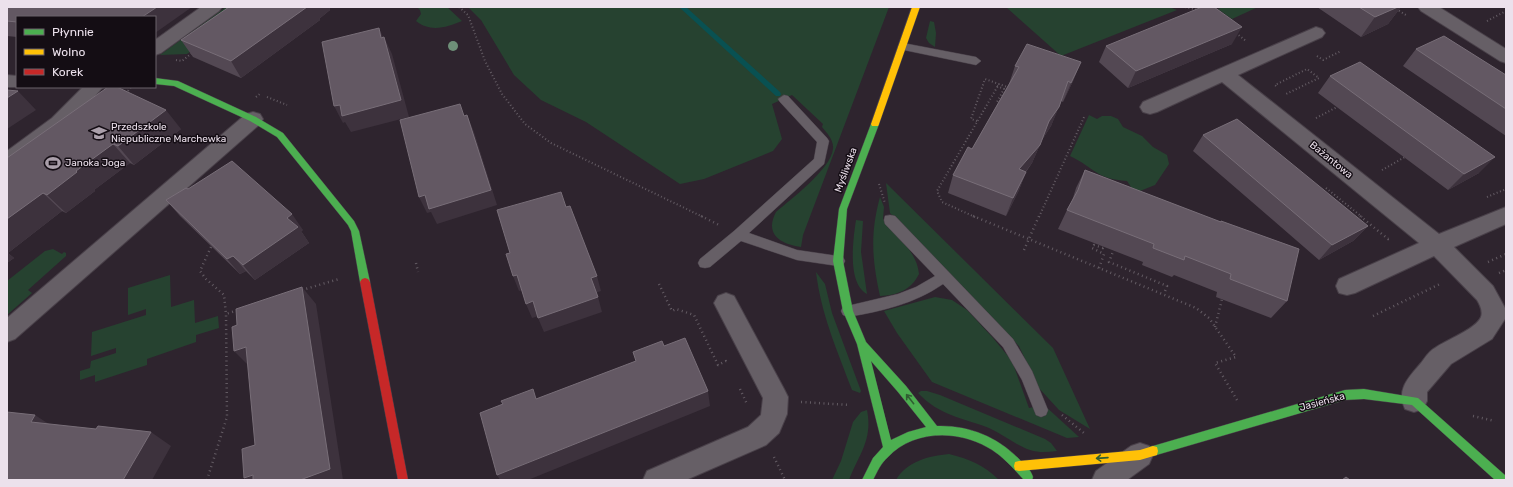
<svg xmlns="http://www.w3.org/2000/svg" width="1513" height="487" viewBox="0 0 1513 487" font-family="Rubik,sans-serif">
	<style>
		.green { fill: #264230 }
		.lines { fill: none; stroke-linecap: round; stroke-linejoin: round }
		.stream { fill: #095152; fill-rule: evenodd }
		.lane-casing { stroke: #494049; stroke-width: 1 }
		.street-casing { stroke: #494049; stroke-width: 2 }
		.fast-casing { stroke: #494049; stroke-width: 1 }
		.slow-casing { stroke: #494049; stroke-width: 1 }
		.jam-casing { stroke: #494049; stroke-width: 1 }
		.path-far1 { stroke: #635b63; stroke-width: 2; stroke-dasharray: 1 2.5; stroke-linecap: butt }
		.path { stroke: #635b63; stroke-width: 2.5; stroke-dasharray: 1 3.5; stroke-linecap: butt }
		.lane { fill: #665f66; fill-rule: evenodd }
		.street { fill: #665f66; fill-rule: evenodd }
		.fast { fill: #4caf50; fill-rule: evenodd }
		.slow { fill: #ffc107; fill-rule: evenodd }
		.jam { fill: #c62828; fill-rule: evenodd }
		.tree { fill: #6e8f78 }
		.wall { fill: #534853 }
		.shaded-wall { fill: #3d323d }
		.building { fill: #635863; stroke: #786e78 }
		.oneway { stroke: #305e32 }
		.labels { text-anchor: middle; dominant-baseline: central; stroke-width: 3; stroke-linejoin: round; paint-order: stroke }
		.poi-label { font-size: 10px; fill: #ece1ec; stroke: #140d14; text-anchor: start }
		.street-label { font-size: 10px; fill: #ece1ec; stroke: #140d14 }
	</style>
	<rect width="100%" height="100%" fill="#2e242e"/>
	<!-- green -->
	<path class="green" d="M226,7H260L248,11L187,54L160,55Z
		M417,7H447L462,21C447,27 431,33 416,21L421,14L420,10Z
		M468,7H889L803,235L801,247C781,244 764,235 776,212C791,199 831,169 833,149C834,140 827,133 822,127L823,124L792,95L772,104L782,139L773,151L704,179L680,184L586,122L541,100L514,75L481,20Z
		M1006,7H1169L1177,10L1061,56Z
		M1223,7H1258L1232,19L1218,9Z
		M930,21L934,22L936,33L935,47L929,43L926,38Z
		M1089,115L1097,119L1102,116H1111L1118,119L1123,127L1142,136L1153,147L1167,155L1169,164L1155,185L1135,193L1127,181C1096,179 1095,168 1070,156Z
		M886,183L1053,348L1090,429L1059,410L1038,387L1019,346L890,213Z
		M880,197L884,207L883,219C897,236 917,252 919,274C911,290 898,295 880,296C872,260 870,233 880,197Z
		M856,220L863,221L861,252L867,294C847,283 853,240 856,220Z
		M53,249L62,254L64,252L66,253V256L28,290L32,293L7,315V281L45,251Z
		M816,272L825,284L832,313L861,391L860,393L852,390C837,350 821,314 816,272Z
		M170,275L171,307L194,300L195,323L218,316L219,328L196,335V342L147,359V365L95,382V375L80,380V371L90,368L91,361L116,353V348L91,356L92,332L146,315V309L128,315V288Z
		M935,297L952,300L967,310L993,338L1012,361L1029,408L1044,405L1079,437L1067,438L932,382L897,333L884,311Z
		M921,391H927L940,395L1045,439L1051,443L1057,451C1048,452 1039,453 1030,450C1015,445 1003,434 989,428C961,417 940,416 918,393Z
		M867,410C873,440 859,454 849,480H832L841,461L853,422L861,412Z
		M949,454C969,459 984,465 999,480H896C907,461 929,456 949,454Z"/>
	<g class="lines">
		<!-- stream -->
		<path class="stream" d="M679,7H686L780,92L781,94L780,96H776Z"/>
		<defs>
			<path id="lane" d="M903,43L976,57L981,61L976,65L899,49L898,47Z
				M784,95L788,96L827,138L829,141L824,164L749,233L797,250L838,256L843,257L845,261L843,265L838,266L797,260L741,241L710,267L705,268L700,267L698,263L700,259L734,231L814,159L817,142L780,102L778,99Z
				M890,215L895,216L1013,339L1032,371L1048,410L1046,415L1041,417L1036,415L1022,380L1003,347L943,284C914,304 882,311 848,317L843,315L841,311L843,307L898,294L916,287L935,276L885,224L884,220L885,216Z"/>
			<path id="street" d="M201,7H222L219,11L161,53L155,55V40Z
				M1418,7H1439L1506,49V63L1500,61L1421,11Z
				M1316,27L1322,29L1325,33L1322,37L1238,75L1439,234L1506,207V224L1454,247L1493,286L1505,308V319L1492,339L1451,364L1427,392V401L1423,409L1414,412L1405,409C1396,390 1408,378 1421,363C1425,358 1429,351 1435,348C1446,340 1476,329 1481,317C1483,311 1480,305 1477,300L1434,256L1355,293L1347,295L1339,293L1336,286L1339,279L1419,243L1222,82L1157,112L1150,114L1143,112L1140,107L1143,102Z
				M7,75L17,76V87H22H7Z
				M83,87H103L66,128L14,167L7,170V151L52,118Z
				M253,112L260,114L263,119L260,124L15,339L7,342V318L246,114Z
				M726,293L734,296L784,389L788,397L787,414L779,433L766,445L686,480H643L647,471L748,427L761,415L763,398L714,303L718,296Z
				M1140,443L1149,446L1153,455L1149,464L1127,480H1092L1096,471L1131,446Z"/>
			<path id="fast" d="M155,78L178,81L256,117L283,133L354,221L359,231L370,282L368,285L365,286L362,285L360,282L351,231L348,225L277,137L250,121L174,86L155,84Z
				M875,121L879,124L847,209L843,261L853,311L866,342L906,386L937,426C969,425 998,437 1020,460C1025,465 1031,470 1033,477L1032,480H1024C1013,468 1002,455 987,447C957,430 913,430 888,457C881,463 877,472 873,480H862L873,458L883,447L857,344L843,311L833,261L839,209L871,124ZM871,361L898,392L926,427L908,432L891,440Z
				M1364,389L1418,398L1506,476V480H1495L1412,405L1364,399L1345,400L1153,456L1149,455L1148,451L1149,447L1153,446L1345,390Z"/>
			<path id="slow" d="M912,7H920L879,124L878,126H872L871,124Z
				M1153,446L1157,447L1158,451L1157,455L1140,460L1019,471L1015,470L1014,466L1015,462L1019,461L1140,450Z"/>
			<path id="jam" d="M365,278L368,279L370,282L408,480H398L360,282L362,279Z"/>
		</defs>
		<!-- lane casing -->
		<use href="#lane" class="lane-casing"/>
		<!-- street casing -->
		<use href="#street" class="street-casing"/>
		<!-- fast casing -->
		<use href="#fast" class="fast-casing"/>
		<!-- slow casing -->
		<use href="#slow" class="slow-casing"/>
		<!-- jam casing -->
		<use href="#jam" class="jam-casing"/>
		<!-- path-far1 -->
		<path class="path-far1" d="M459,7L468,15L485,61L502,94L525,124L551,143L703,217
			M1185,7L1199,10
			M1393,7L1406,15
			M1487,21L1506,11
			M1236,33L1246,41
			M1317,56L1323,60L1341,51
			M176,60L182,61L192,53
			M997,86L1004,89L997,102L1001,103
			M1276,86L1275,85L1307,69L1319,78L1286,94
			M128,91L131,87
			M256,97L261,93
			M267,97L287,105
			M1316,118L1337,107
			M977,121L971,119L985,79L1010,88
			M1382,170L1405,157
			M879,184L885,203
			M1326,188L1362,217
			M1487,197L1506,189
			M975,217L942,202L937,191L999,84
			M1039,217L1085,115"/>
		<!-- path -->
		<path class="path" d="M701,216L719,225
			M973,216L1196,308L1209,318L1236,357L1215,363L1237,400
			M1360,216L1388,239L1391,238
			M211,247L200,271L206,279L224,295L226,314
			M1114,249L1109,262L1167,286L1164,294
			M1024,250L1039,216
			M1488,262L1506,254
			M416,263L418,272
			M1099,268L1104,254L1092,248L1094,245L1103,248L1105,245
			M1499,273L1506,270
			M659,284L672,311L676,309L694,315L718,365L726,361L727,363
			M302,290L339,279
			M1373,316L1442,283
			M1215,327L1222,299
			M740,389L747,404
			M801,402L850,405
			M1062,415L1084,433
			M1473,416L1495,421
			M774,457L785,480
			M207,480L227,417L226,314L238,310"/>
		<!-- lane -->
		<use href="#lane" class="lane"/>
		<!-- street -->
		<use href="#street" class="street"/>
		<!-- fast -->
		<use href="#fast" class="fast"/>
		<!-- slow -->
		<use href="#slow" class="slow"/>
		<!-- jam -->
		<use href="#jam" class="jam"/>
	</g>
	<!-- trees -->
	<circle class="tree" cx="453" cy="46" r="5"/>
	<!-- wall -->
	<path class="wall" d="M7,7L17,17V37L7,36Z
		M229,7H329L330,10L319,19L320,20L241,78L193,57L181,40Z
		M1317,7H1401L1388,24L1361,37Z
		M1232,44L1128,88L1099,62L1106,46Z
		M1416,49L1506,75V136L1403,66Z
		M1081,62L1073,81L1063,102L1061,101L1051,126L1042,140L1032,163L1026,172L1019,190L1006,216L948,193L953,175L972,149L1009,84L1015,66Z
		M1330,76L1479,173L1448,190L1318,93Z
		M181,129L134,165L130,163L94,190L95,191L66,213L62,211L8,253L14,258L7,263V158Z
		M1203,135L1368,226L1353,241L1319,260L1193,151Z
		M1085,170L1220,222L1221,221L1287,301L1271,318L1216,297L1217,292L1174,275L1172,277L1142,265L1143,262L1058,229L1067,210L1072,201L1076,188Z
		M188,189L303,230L301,231L309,243L255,280L246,271L240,274L180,216L166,200Z"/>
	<!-- shaded-wall -->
	<path class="shaded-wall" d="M157,7H192L155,33V17H142Z
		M307,7H329L330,10L319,19L320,20L241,78L231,61Z
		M1398,7H1401L1388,24L1361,37L1375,17Z
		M1242,27L1232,44L1128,88L1136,71Z
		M379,28L386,44L381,38Z
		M384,37L392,54L409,117L351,132L345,122L343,123L334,106L340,105Z
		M1081,62L1073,81L1063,102L1071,83Z
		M18,91L36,110L7,129V98Z
		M1059,107L1051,126L1042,140L1032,163L1013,188L1019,169Z
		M166,110L181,129L134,165L118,146Z
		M467,115L474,132L497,205L437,224L431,212L427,213L419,197Z
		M113,144L130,163L94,190L95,191L66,213L47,195L76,171Z
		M1495,157L1479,173L1448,190L1464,174Z
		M1026,172L1019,190L1006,216L1013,198Z
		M43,193L62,211L8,253L14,258L7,263V219Z
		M292,214L303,230L301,231L309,243L255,280L243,265L287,218Z
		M1368,226L1353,241L1319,260L1332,245Z
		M233,256L246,271L240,274L227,259Z
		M517,275L523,290L519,291L513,276Z
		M597,276L601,291L595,293L591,278Z
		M302,287L316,304L343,480H300Z
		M598,297L602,312L544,332L538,318Z
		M533,301L539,316L532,318L526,304Z
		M246,347L250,367L234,351Z
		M708,391L710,406L528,480H500L497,475Z
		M35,415L58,430L31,422Z
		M151,432L171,446L152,480H123Z
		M253,475L259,480H247L244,478Z"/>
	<!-- building -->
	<path class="building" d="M7,7H157L142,17H17V22L7,21Z
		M229,7H307L231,61L181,40Z
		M1202,7H1214L1242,27L1136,71L1106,46Z
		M1359,7H1398L1375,17Z
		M379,28L381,38L384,37L401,100L342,116L340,105L334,106L322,42Z
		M1444,36L1506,75V109L1416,49Z
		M1027,44L1081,62L1071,83L1068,81L1059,107L1049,121L1040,145L1019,169L1026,172L1013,198L953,175L968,147L972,149L1019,67L1015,66Z
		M1360,62L1495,157L1464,174L1330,76Z
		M108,87H117L166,110L118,146L113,144L76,171L77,172L47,195L43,193L7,219V158Z
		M7,90L18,91L7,98Z
		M460,104L464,116L467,115L491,190L429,209L425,195L419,197L400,120Z
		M1237,119L1368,226L1332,245L1203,135Z
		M232,161L292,214L287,218L298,227L243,265L233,256L227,259L166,200L186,188L188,189Z
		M1085,170L1221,222V221L1299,249L1287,301L1230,279L1231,274L1185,256L1184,260L1153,248L1154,244L1067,210L1078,190Z
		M561,192L566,207L570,206L597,276L591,278L598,297L538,318L533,301L526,304L517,275L513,276L506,254L510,253L497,210Z
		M302,287L330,469L300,480H253V475L244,478L242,449L255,445L246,347L234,351L232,327L237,325L236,309Z
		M685,338L708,391L497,475L480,413L503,404L501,401L533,389L536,399L636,361L633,352L662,341L664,346Z
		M7,412L35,415L31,422L96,429L98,426L151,432L123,480H7Z
		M1346,477L1350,480H1342Z"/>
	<!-- one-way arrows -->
	<defs><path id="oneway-shaft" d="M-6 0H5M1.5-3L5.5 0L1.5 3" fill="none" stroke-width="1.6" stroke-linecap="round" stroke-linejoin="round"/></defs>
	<g class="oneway">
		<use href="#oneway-shaft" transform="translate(910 399) rotate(-128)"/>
		<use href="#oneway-shaft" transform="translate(1102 458) rotate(176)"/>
	</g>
	<!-- icons -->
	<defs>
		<symbol id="school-bare" viewBox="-9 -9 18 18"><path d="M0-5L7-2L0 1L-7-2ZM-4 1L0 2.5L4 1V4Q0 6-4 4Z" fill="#aa9faa" stroke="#140d14" stroke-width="2.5" paint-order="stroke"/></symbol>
		<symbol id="stadium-bare" viewBox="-9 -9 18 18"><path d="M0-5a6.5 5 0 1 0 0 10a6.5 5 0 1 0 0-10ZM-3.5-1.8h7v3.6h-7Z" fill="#aa9faa" stroke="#140d14" stroke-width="2.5" paint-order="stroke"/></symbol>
	</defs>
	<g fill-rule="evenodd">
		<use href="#school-bare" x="88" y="122" width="22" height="22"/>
		<use href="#stadium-bare" x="42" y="152" width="22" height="22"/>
	</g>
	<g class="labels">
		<!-- poi labels -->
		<g class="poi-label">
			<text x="111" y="127">Przedszkole<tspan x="111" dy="12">Niepubliczne Marchewka</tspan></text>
			<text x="65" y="163">Janoka Joga</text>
		</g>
		<!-- street labels -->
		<g class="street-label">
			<text transform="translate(1331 160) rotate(39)">Bażantowa</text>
			<text transform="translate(846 170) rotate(-70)">Myśliwska</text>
			<text transform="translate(1322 402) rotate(-15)">Jasieńska</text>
		</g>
	</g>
	<!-- border -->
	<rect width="1513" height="487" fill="none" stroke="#ece1ec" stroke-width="16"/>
	<!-- legend -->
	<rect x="16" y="16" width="140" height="72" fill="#140d14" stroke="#6a626a"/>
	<rect x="24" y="29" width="20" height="6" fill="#4caf50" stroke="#6a626a"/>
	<text x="52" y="36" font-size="12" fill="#ece1ec">Płynnie</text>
	<rect x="24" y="49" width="20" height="6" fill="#ffc107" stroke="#6a626a"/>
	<text x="52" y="56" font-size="12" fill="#ece1ec">Wolno</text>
	<rect x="24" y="69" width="20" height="6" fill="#c62828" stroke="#6a626a"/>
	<text x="52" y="76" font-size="12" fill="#ece1ec">Korek</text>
</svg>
